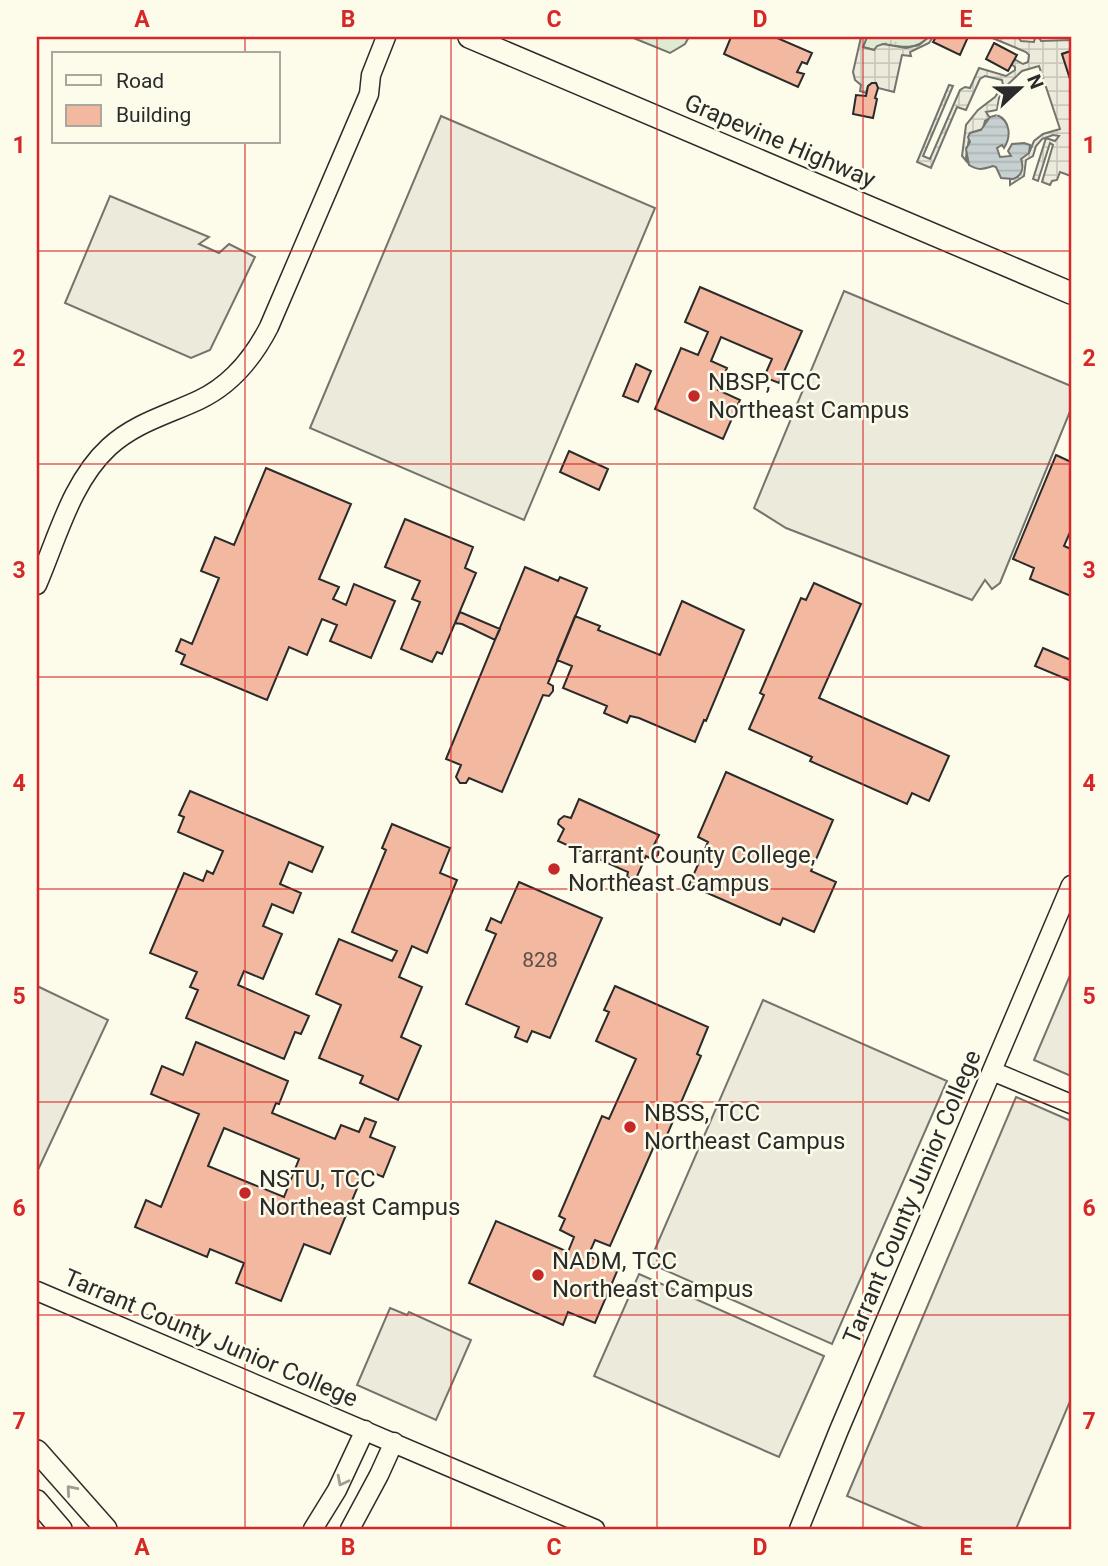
<svg xmlns="http://www.w3.org/2000/svg" width="1108" height="1566" viewBox="0 0 1108 1566" font-family="Roboto,sans-serif">
	<style>
		.grass { fill: url(#grass-tufts); stroke: #74746e; stroke-width: 2 }
		.park { fill: #deebd1; stroke: #74746e; stroke-width: 2 }
		.parking { fill: #eceadb; stroke: #74746e; stroke-width: 2 }
		.plaza { fill: url(#plaza-grid); stroke: #74746e; stroke-width: 2 }
		.water { fill: url(#water-rules); stroke: #74746e; stroke-width: 2 }
		.building { fill: #f2b8a0; stroke: #2b2b2b; stroke-width: 2; fill-rule: evenodd }
		.lines { fill: none; stroke-linecap: round; stroke-linejoin: round }
		.minor-casing { stroke: #2b2b2b; stroke-width: 21 }
		.major-casing { stroke: #2b2b2b; stroke-width: 24 }
		.minor { stroke: #fdfbea; stroke-width: 18 }
		.major { stroke: #fdfbea; stroke-width: 21 }
		.oneway { stroke: #9e9d94 }
		.grid { fill: none; stroke: #d62828; stroke-width: 2; stroke-opacity: 0.55 }
		.poi-dot { fill: #c62828; stroke: #fdfbea; stroke-width: 2.5 }
		.labels { text-anchor: middle; dominant-baseline: central; stroke-width: 5; stroke-linejoin: round; paint-order: stroke }
		.number-label { font-size: 21px; fill: #5d4e48 }
		.street-label { font-size: 24px; fill: #2b2b2b; stroke: #fdfbea }
		.poi-label { font-size: 24px; fill: #2b2b2b; stroke: #fdfbea; text-anchor: start }
		.neatline { fill: none; stroke: #d62828; stroke-width: 2.5 }
		.grid-label { font-size: 23px; text-anchor: middle; font-weight: bold; fill: #d62828 }
	</style>
	<defs>
		<pattern id="grass-tufts" width="24" height="20" patternUnits="userSpaceOnUse" patternTransform="scale(1.75)"><rect width="24" height="20" fill="#deebd1"/><path d="M3 7l-1-3M5 7V3M7 7l1-3M15 17l-1-3M17 17v-4M19 17l1-3" fill="none" stroke="#bfcab4"/></pattern>
		<pattern id="plaza-grid" width="8" height="8" patternUnits="userSpaceOnUse" patternTransform="scale(1.75)"><rect width="8" height="8" fill="#eceadb"/><path d="M0 4h8M4 0v8" fill="none" stroke="#cbc9bc"/></pattern>
		<pattern id="water-rules" width="6" height="5" patternUnits="userSpaceOnUse" patternTransform="scale(1.75)"><rect width="6" height="5" fill="#c7d0d0"/><path d="M0 2.5h6" fill="none" stroke="#abb3b3"/></pattern>
	</defs>
	<rect width="100%" height="100%" fill="#fdfbea"/>
	<!-- grass -->
	<path class="grass" d="M867,37H929C915,51 901,47 883,44L874,50L863,47Z"/>
	<!-- park -->
	<path class="park" d="M631,37H689L685,44L670,53Z"/>
	<!-- parking -->
	<path class="parking" d="M441,116L655,208L524,520L310,428Z
		M110,196L209,237L199,244L219,253L229,244L255,257L210,350L191,358L65,303Z
		M844,291L1071,386V409L1000,583L992,589L985,580L972,600L786,528L754,508Z
		M1071,973V1076L1034,1060Z
		M37,986L108,1020L37,1172Z
		M763,1000L947,1081L832,1344L649,1263Z
		M1016,1097L1071,1121V1399L1016,1529H925L847,1496Z
		M639,1274L824,1356L779,1457L594,1376Z
		M390,1308L407,1315L409,1312L471,1340L436,1420L357,1385Z"/>
	<!-- plaza -->
	<path class="plaza" d="M861,37H867L863,47L874,50L877,46L883,44L906,48L919,45L929,37H933L929,43L910,52L911,56L902,55L894,92L878,88L876,83H872L868,86L866,93L860,91L861,85L855,80L853,72Z
		M990,37H1018L1021,41L1034,42L1035,37H1039L1041,41L1071,40V51L1062,54L1071,82V176L1060,172L1057,180L1052,181L1050,185L1042,182L1053,145L1050,143L1038,181L1033,179L1046,138L1055,141L1059,136L1053,135L1042,139L1036,146L1033,156L1026,160L1024,176L1010,185V179L1018,177L1022,156L1029,153L1034,141L1043,134L1060,129L1039,66L1022,71L1005,87L999,98L997,110L986,112L990,118L985,121L983,129L970,133L966,157L968,163L962,156L966,125L978,110L995,97L1003,85L1002,80L985,76L980,79L966,110L957,107L931,168L917,162L949,85L953,86L923,156L930,159L960,90L965,87L970,88L979,68L1006,76L1015,70V67L1011,64L1014,59L1023,64L1028,62L1029,55L1026,52Z"/>
	<!-- water -->
	<path class="water" d="M997,115C1011,121 1011,137 1004,148L1002,145L997,148L1000,157L1011,156L1008,151L1012,144L1024,143L1030,145L1029,153L1021,159C1024,168 1023,175 1013,179L1001,178L996,167L993,166C983,169 979,171 969,165L966,149L970,142L968,137L970,133L981,130L990,117Z"/>
	<!-- building -->
	<path class="building" d="M731,37H775L812,53L807,64L802,62L797,72L804,74L798,87L724,54Z
		M936,37H968L960,55L933,42Z
		M994,43L1017,55L1008,71L986,59Z
		M1071,51V82L1062,54Z
		M872,83H876L878,88L875,98L877,99L873,118L853,114L856,95L866,96L868,86Z
		M700,287L802,331L779,383L764,377L772,359L721,337L711,361L727,368L718,390L740,400L723,439L655,409L681,348L698,355L708,332L685,322Z
		M636,364L651,371L638,402L623,396Z
		M569,451L608,469L599,490L560,472Z
		M1056,455L1071,462V530L1064,546L1071,549V596L1030,579L1034,568L1013,559Z
		M266,468L351,504L319,579L339,587L333,599L346,605L354,584L395,601L371,658L330,641L337,625L322,619L307,655L289,647L267,700L181,664L185,655L176,651L181,639L192,644L219,578L201,571L215,537L234,545Z
		M405,519L473,547L465,568L476,573L442,654L437,652L432,662L401,649L420,602L412,599L420,581L385,567Z
		M525,567L558,581L560,577L587,588L548,683L553,686V691L549,696L543,695L502,792L469,778L466,783H460L456,777L461,765L446,759Z
		M814,583L861,604L819,698L949,756L929,801L912,793L907,804L810,761L812,757L749,729L764,695L760,693L801,598L806,600Z
		M682,601L744,630L706,721L704,720L695,742L639,718L630,716L627,723L604,713L607,706L563,688L572,666L557,660L575,616L600,626L598,630L660,655Z
		M460,612L500,629L495,640L462,624L455,623Z
		M1043,648L1071,660V681L1035,666Z
		M726,772L833,820L811,871L836,882L814,932L783,918L780,925L689,885L708,842L698,837Z
		M190,791L323,847L312,872L289,862L280,884L301,893L293,913L272,904L263,926L282,934L263,979L244,971L238,985L309,1016L301,1034L295,1032L284,1059L186,1018L198,990L190,987L197,972L150,953L184,873L203,881L207,871L213,874L223,851L178,832L184,817L179,815Z
		M579,799L659,835L654,845L659,849L658,855L652,859L646,856L635,881L627,877L628,872L558,841L564,829L558,824L559,820L564,816L571,818Z
		M392,824L450,848L440,873L457,880L427,953L412,946L399,977L422,987L401,1037L421,1046L398,1100L360,1083L363,1076L319,1058L341,1005L316,994L339,939L392,961L397,951L352,932L386,850L382,848Z
		M519,882L602,918L550,1038L532,1031L527,1042L515,1037L519,1027L466,1004L496,934L486,930L491,918L501,923Z
		M615,986L708,1027L697,1054L701,1056L661,1149L654,1146L610,1246L595,1240L588,1256L618,1269L595,1323L568,1312L563,1325L469,1283L496,1221L568,1252L574,1237L560,1230L565,1219L559,1216L602,1116L609,1119L636,1059L596,1041L609,1012L604,1010Z
		M196,1042L288,1081L279,1104L276,1103L272,1113L335,1139L341,1125L359,1132L365,1118L376,1122L370,1137L395,1147L383,1177L365,1169L330,1254L304,1244L281,1301L236,1283L244,1263L210,1249L207,1257L135,1227L146,1200L161,1207L199,1114L151,1094L162,1066L183,1075ZM224,1128L299,1159L284,1197L208,1166Z"/>
	<g class="lines">
		<defs>
			<path id="minor" d="M37,585C57,539 71,482 109,447C135,423 167,415 199,400C231,385 253,358 269,327L369,94L371,75L386,37
				M992,1071L1071,1104
				M37,1291L595,1529
				M313,1529L337,1490L365,1430
				M350,1529L379,1475L394,1442
				M799,1529L839,1430L1071,885"/>
			<path id="major" d="M469,37L1071,293
				M37,1451L106,1529
				M37,1501L61,1529"/>
		</defs>
		<!-- minor casing -->
		<use href="#minor" class="minor-casing"/>
		<!-- major casing -->
		<use href="#major" class="major-casing"/>
		<!-- minor -->
		<use href="#minor" class="minor"/>
		<!-- major -->
		<use href="#major" class="major"/>
	</g>
	<!-- one-way arrows -->
	<defs><path id="oneway-chevron" d="M-2-3.5L2.5 0L-2 3.5" fill="none" stroke-width="1.6" stroke-linecap="round" stroke-linejoin="round" transform="scale(1.75)"/></defs>
	<g class="oneway">
		<use href="#oneway-chevron" transform="translate(342 1481) rotate(117)"/>
		<use href="#oneway-chevron" transform="translate(71 1490) rotate(-131)"/>
	</g>
	<!-- grid -->
	<path class="grid" d="M245,37V54M451,37V1529M657,37V1529M863,37V1529M245,142V1529M37,251H1071M37,464H1071M37,677H1071M37,889H1071M37,1102H1071M37,1315H1071"/>
	<!-- markers -->
	<g class="poi-dot">
		<circle cx="694" cy="396" r="7"/>
		<circle cx="554" cy="869" r="7"/>
		<circle cx="630" cy="1127" r="7"/>
		<circle cx="245" cy="1193" r="7"/>
		<circle cx="538" cy="1275" r="7"/>
	</g>
	<g class="labels">
		<!-- number labels -->
		<g class="number-label">
			<text x="540" y="960">828</text>
		</g>
		<!-- street labels -->
		<g class="street-label">
			<text transform="translate(780 141) rotate(23)">Grapevine Highway</text>
			<text transform="translate(912 1197) rotate(-67)">Tarrant County Junior College</text>
			<text transform="translate(211 1338) rotate(23)">Tarrant County Junior College</text>
		</g>
		<!-- poi labels -->
		<g class="poi-label">
			<text x="708" y="382">NBSP, TCC<tspan x="708" dy="28">Northeast Campus</tspan></text>
			<text x="568" y="855">Tarrant County College,<tspan x="568" dy="28">Northeast Campus</tspan></text>
			<text x="644" y="1113">NBSS, TCC<tspan x="644" dy="28">Northeast Campus</tspan></text>
			<text x="259" y="1179">NSTU, TCC<tspan x="259" dy="28">Northeast Campus</tspan></text>
			<text x="552" y="1261">NADM, TCC<tspan x="552" dy="28">Northeast Campus</tspan></text>
		</g>
	</g>
	<!-- border -->
	<rect width="1108" height="1566" fill="none" stroke="#fdfbea" stroke-width="77"/>
	<!-- legend -->
	<rect x="52" y="52" width="228" height="91" fill="#fdfbea" stroke="#a9a89e" stroke-width="2"/>
	<rect x="66" y="75" width="35" height="10" fill="#fdfbea" stroke="#a9a89e" stroke-width="2"/>
	<text x="116" y="88" font-size="21" fill="#2b2b2b">Road</text>
	<rect x="66" y="105" width="35" height="21" fill="#f2b8a0" stroke="#a9a89e" stroke-width="2"/>
	<text x="116" y="122" font-size="21" fill="#2b2b2b">Building</text>
	<!-- north arrow -->
	<g transform="translate(1020 88) rotate(68)" stroke="#fdfbea" stroke-width="5" paint-order="stroke">
	<path d="M0-5L12 26L0 18L-12 26Z" fill="#2b2b2b"/>
	<text y="-10" font-size="19" font-weight="bold" text-anchor="middle" fill="#2b2b2b">N</text>
	</g>
	<rect x="38" y="38" width="1032" height="1490" class="neatline"/>
	<g class="grid-label">
		<text x="142" y="27">A</text>
		<text x="348" y="27">B</text>
		<text x="554" y="27">C</text>
		<text x="760" y="27">D</text>
		<text x="966" y="27">E</text>
		<text x="19" y="153">1</text>
		<text x="1089" y="153">1</text>
		<text x="19" y="366">2</text>
		<text x="1089" y="366">2</text>
		<text x="19" y="578">3</text>
		<text x="1089" y="578">3</text>
		<text x="19" y="791">4</text>
		<text x="1089" y="791">4</text>
		<text x="19" y="1004">5</text>
		<text x="1089" y="1004">5</text>
		<text x="19" y="1216">6</text>
		<text x="1089" y="1216">6</text>
		<text x="19" y="1429">7</text>
		<text x="1089" y="1429">7</text>
		<text x="142" y="1555">A</text>
		<text x="348" y="1555">B</text>
		<text x="554" y="1555">C</text>
		<text x="760" y="1555">D</text>
		<text x="966" y="1555">E</text>
	</g>
</svg>
